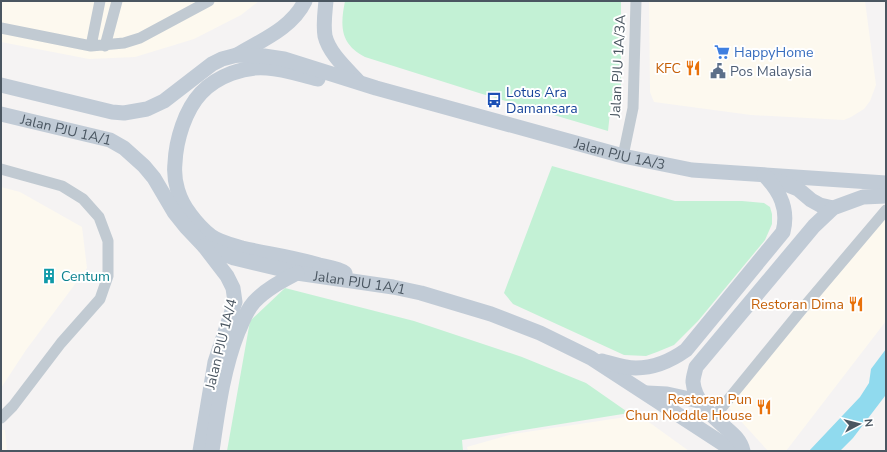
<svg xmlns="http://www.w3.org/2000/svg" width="887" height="452" viewBox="0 0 887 452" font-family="'Nunito Sans',sans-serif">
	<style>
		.commercial { fill: #fdf9ef }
		.green { fill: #c3f1d5 }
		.water { fill: #90daee }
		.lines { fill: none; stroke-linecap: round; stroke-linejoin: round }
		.street { stroke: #c1cad2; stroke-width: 11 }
		.secondary { stroke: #c1cbd6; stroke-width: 15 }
		.labels { text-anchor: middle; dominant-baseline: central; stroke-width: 4; stroke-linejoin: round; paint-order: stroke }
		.shop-label { font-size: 14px; fill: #366cbe; stroke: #fff; text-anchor: start }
		.street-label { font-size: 14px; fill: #4a5661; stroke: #fff }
		.food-label { font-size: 14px; fill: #c56008; stroke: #fff; text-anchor: end }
		.service-label { font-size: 14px; fill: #4e5e75; stroke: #fff; text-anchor: start }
		.transit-label { font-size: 14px; fill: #164399; stroke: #fff; text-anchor: start }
		.culture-label { font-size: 14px; fill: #0d838f; stroke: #fff; text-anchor: start }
	</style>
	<rect width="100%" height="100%" fill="#f5f3f3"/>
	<!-- commercial -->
	<path class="commercial" d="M1,1H259L241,15L194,39L135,57L89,59L1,42Z
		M649,1H865L876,85L870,101L864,109L851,117L844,120L751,115L654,102L650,92Z
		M1,187L20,192L82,227L87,268L26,350L1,388Z
		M886,217V321L786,451H768L728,407Z
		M639,415L689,451H468L467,447L513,434Z
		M1,430H5L7,451H1Z"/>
	<!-- green -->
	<path class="green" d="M345,1H621V90L611,103L608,131L479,93L365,57C340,44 340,26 345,1Z
		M552,166L675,201H742L764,203L770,207L772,214V224L765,240L698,321L674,345L657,352L646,356L624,355L513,304L504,293Z
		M285,288L414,321L522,357L586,383L629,413L462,440L463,451H227L250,321Z"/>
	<!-- water -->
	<path class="water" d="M886,349V394L885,396L853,438L840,451H809L860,397L869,383L871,369Z"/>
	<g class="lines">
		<!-- street -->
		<path class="street" d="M1,28L91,46L124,43L140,38L209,1
			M91,46L100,1
			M105,46L117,1
			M623,156L633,108L636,1
			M1,169L62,186L83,199L99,217L108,241V276L100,299L61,343L13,406L1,418
			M714,417L803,308L886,210"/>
		<!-- secondary -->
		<g class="secondary">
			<path d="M326,1C325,12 323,24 325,36C329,53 346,68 358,81"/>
			<path d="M237,55C262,40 292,28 305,1"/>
			<path d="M318,79C301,75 284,69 267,68C244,66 217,76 201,93C185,110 176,140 175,163C173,181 179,200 190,214C196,222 203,230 211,236C219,242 232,245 242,248C268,254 294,257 319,265C327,267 338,268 345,273"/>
			<path id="s1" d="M1,85L112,112L124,113L147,109L164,101L212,64L222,59L237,55L264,56L284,59L376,88L623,156L692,170L886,183"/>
			<path id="s2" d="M1,114L110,140L124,148L144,166L154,178L174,212L186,227L204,246L234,258L297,273L393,287L421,293L491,314L540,333L591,358L734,451"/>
			<path d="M778,181L798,189L811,200L820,205L833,208"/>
			<path d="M602,361C613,364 625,368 636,368C654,368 672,360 686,350L783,232C789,209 780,191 764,175"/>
			<path d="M647,393L667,394L699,401"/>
			<path d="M200,451L215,362L235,302L233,288L227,276L204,246"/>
			<path d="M212,451C218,410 223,370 238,332C243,321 246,311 254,302C266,289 282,281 297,273"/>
			<path d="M743,451C741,441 734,435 727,429C713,416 695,403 693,382C693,377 695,372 696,367L814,226L833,208L863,197L886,196"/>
		</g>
	</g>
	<!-- icons -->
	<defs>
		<symbol id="supermarket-bare" viewBox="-9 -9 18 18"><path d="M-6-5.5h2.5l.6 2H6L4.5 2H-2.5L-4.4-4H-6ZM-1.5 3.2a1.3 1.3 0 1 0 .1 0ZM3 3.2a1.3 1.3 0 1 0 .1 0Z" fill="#3f7fe0" stroke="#fff" stroke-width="2.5" paint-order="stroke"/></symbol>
		<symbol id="restaurant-bare" viewBox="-9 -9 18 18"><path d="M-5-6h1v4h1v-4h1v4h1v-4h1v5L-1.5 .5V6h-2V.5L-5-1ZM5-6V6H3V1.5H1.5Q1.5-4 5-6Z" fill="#e8710a" stroke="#fff" stroke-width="2.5" paint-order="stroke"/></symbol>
		<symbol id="civic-bare" viewBox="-9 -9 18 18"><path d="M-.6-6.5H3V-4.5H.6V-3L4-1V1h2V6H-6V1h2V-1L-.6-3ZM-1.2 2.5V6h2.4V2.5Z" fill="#5c6f8a" stroke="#fff" stroke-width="2.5" paint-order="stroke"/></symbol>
		<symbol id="bus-bare" viewBox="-9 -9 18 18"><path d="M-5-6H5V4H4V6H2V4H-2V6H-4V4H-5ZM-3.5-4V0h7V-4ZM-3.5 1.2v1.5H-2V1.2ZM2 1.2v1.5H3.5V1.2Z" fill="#1a4fb4" stroke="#fff" stroke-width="2.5" paint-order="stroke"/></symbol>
		<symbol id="building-bare" viewBox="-9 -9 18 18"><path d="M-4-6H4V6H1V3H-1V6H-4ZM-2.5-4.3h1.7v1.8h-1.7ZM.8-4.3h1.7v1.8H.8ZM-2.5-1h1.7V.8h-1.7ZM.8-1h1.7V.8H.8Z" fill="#0f9aa8" stroke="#fff" stroke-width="2.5" paint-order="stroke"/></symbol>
	</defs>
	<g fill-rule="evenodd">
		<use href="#supermarket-bare" x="711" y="41" width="22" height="22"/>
		<use href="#restaurant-bare" x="682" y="57" width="22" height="22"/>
		<use href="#civic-bare" x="707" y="60" width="22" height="22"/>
		<use href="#bus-bare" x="483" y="89" width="22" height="22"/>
		<use href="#building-bare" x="38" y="265" width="22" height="22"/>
		<use href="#restaurant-bare" x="845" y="293" width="22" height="22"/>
		<use href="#restaurant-bare" x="753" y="396" width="22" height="22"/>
	</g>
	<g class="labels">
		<!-- shop labels -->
		<g class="shop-label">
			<text x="734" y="52">HappyHome</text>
		</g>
		<!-- street labels -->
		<g class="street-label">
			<text transform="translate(618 66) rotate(-87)">Jalan PJU 1A/3A</text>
			<text stroke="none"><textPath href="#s2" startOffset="67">Jalan PJU 1A/1</textPath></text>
			<text stroke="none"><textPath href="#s1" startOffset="652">Jalan PJU 1A/3</textPath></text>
			<text stroke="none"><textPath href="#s2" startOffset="416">Jalan PJU 1A/1</textPath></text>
			<text transform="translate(221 344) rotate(-76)">Jalan PJU 1A/4</text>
		</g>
		<!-- food labels -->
		<g class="food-label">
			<text x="681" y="68">KFC</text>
			<text x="844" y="304">Restoran Dima</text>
			<text x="752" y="399">Restoran Pun<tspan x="752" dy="16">Chun Noddle House</tspan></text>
		</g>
		<!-- service labels -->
		<g class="service-label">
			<text x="730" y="71">Pos Malaysia</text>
		</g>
		<!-- transit labels -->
		<g class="transit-label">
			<text x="506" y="92">Lotus Ara<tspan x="506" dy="16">Damansara</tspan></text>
		</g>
		<!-- culture labels -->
		<g class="culture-label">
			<text x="61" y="276">Centum</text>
		</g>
	</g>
	<!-- border -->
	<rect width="887" height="452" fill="none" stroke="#4a5661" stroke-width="4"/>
	<!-- north arrow -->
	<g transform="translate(859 424) rotate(83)" stroke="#ffffff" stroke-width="3" paint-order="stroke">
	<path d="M0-3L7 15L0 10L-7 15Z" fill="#4a5661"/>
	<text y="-6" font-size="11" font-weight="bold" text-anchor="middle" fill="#4a5661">N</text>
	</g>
</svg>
